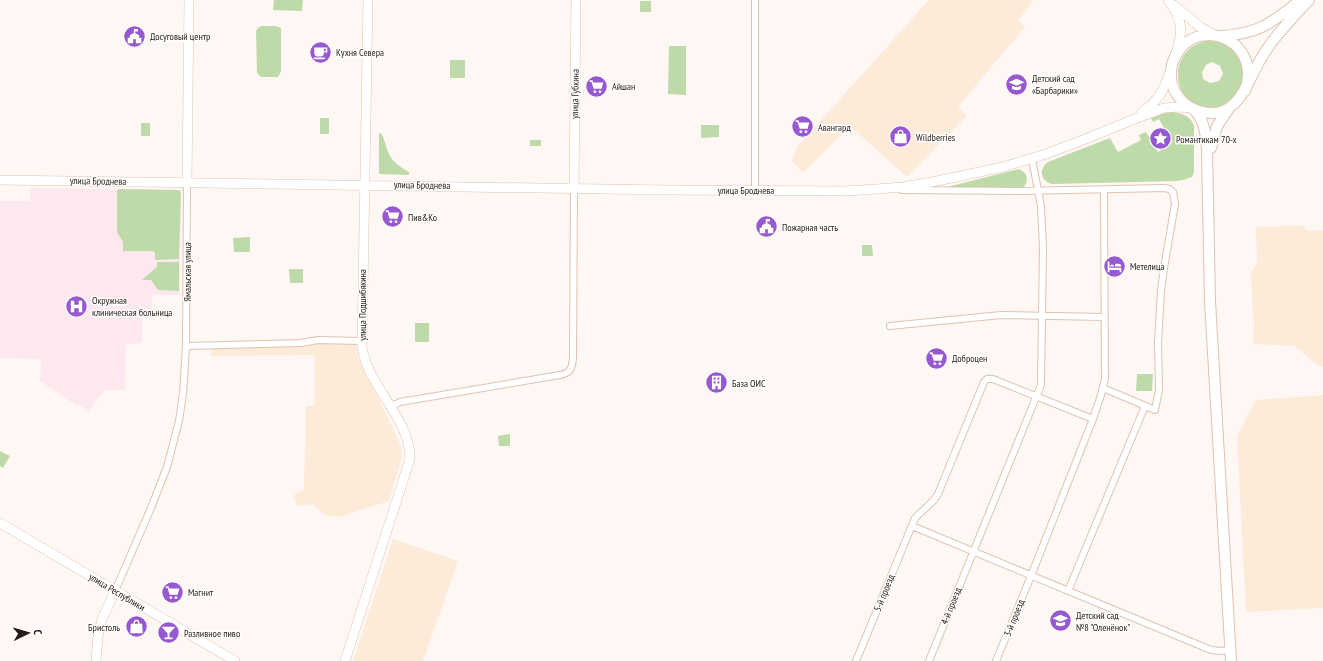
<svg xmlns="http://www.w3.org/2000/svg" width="1323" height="661" viewBox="0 0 1323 661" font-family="'PT Sans Narrow',sans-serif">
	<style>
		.industrial { fill: #fdebda }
		.medical { fill: #fde8ef }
		.green { fill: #bedaa8; fill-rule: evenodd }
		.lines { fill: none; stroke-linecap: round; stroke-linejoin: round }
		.street-casing { stroke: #e0c2b0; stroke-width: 8 }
		.secondary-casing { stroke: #e0c2b0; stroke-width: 10 }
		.primary-casing { stroke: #e0c2b0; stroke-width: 12 }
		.street { stroke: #fff; stroke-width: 6 }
		.secondary { stroke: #fff; stroke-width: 9 }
		.primary { stroke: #fff; stroke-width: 10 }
		.labels { text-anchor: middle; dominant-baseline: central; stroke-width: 3; stroke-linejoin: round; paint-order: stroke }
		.poi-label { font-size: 10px; fill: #261b14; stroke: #fff; text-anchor: start }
		.street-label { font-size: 10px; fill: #261b14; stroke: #fff }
	</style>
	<rect width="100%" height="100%" fill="#fef7f4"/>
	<!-- industrial -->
	<path class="industrial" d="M929,0H1034L1018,20L1025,27L958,107L967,116L907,177L850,126L803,173L792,161L797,147Z
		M1303,225L1307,231L1323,230V366H1319L1294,346L1254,344L1251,272L1257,263L1256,227Z
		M355,342L359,361L377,395L400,444L402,451L401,461L389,501L339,517L325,515L312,504L297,506L294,495L304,489L306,406H314L315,355L211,356V348Z
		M1323,395V608L1246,612L1237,436L1256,400Z
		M393,539L458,561L423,661H353Z"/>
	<!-- medical -->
	<path class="medical" d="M31,188L179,190L181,192L180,295H152V317H142V343L126,344L125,390H106L99,396L89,411L78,404L77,406L40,381L41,359L0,358V201H30Z"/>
	<!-- green -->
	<path class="green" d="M274,0H303L302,11L273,10Z
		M640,1H651V12H640Z
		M261,26H276L281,28V71L278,77H261L257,73L256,31L258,28Z
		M1207,41C1252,38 1256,105 1213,108C1171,110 1164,49 1207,41ZM1212,62L1220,66L1223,74L1219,81L1210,83L1203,79L1202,72L1206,65Z
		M669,46H686V95L668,94Z
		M450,60H465V78H450Z
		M1172,112C1182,113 1191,116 1194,126V172L1192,177L1183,180L1176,181L1053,184C1041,183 1038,169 1048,162L1110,138L1118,152L1141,140L1139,135L1146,132L1158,152L1172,143L1159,119L1153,122L1151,118L1164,113Z
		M320,118H329V134H320Z
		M141,123H150V136H141Z
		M701,125H719V137L701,138Z
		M379,133L382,134C390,156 387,159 409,172V175L379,174Z
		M530,140H541V146H530Z
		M1019,169C1029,173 1029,182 1022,189L950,188L951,186Z
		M118,189L179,190L181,192L179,259L155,260V253L153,251H123V242L117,232V191Z
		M250,237V252H234L233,238Z
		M862,245H872L873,256H862Z
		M157,262H179V291L158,290L151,280H142L157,267Z
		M289,269H303V283H290Z
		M415,323H429V342H415Z
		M1137,374H1153L1152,391H1136Z
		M510,434V446H499L498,436Z
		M0,451L10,456L3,468L0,466Z"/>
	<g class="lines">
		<defs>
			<path id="street" d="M755,190V0
				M902,190L1022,191L1164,188L1169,189L1173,192L1175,204L1164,268L1161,290L1158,343L1159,390L1155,410L1103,388
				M890,326L1001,315L1104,317
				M186,346L301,343L318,340L361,341
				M390,407L400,402L560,375C571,373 572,368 573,358L574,188
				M912,526L1211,650L1220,651L1230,650
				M115,591L151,508L167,467L179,421L183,394L186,346L187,182
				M1068,591L1145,406
				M856,661L915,518L934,500L938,494L984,382L987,379H993L1093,419
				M929,661L1041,385L1043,248L1041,206L1032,159
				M996,661L1031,576L1093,419L1101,395L1105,379L1104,190"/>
			<path id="secondary" d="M1168,0C1182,19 1184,30 1176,53
				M1174,5L1200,27L1217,36
				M1141,113C1159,100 1163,92 1170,72
				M0,180L668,190L845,191L877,189L903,187L937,181L1003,167L1046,154L1088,138L1132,120L1164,108L1178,107L1192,108
				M187,182L189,0
				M574,188L576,0
				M0,523L235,661
				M96,661L98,636L102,619L115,591
				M345,661L410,459C410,416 367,387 362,346L368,0"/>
			<path id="primary" d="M1221,36C1260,34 1272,22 1301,0
				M1245,91C1263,39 1196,14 1175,57C1171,65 1170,75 1172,84C1176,97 1186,107 1199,111C1235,122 1245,88 1258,64C1261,58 1265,52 1269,46C1281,29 1295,15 1309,0
				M1192,108C1205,119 1206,135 1207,150L1210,301L1231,661
				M1211,148L1217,126L1230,107"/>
		</defs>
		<!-- street casing -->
		<use href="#street" class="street-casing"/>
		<!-- secondary casing -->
		<use href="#secondary" class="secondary-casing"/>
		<!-- primary casing -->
		<use href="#primary" class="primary-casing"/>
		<!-- street -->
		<use href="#street" class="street"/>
		<!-- secondary -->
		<use href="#secondary" class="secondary"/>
		<!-- primary -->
		<use href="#primary" class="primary"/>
	</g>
	<!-- icons -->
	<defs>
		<symbol id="civic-disc" viewBox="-11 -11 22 22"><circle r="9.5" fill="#9659d0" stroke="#fff"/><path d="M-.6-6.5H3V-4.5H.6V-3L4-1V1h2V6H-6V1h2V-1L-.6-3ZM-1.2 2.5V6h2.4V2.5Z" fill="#fff"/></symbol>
		<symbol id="cafe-disc" viewBox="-11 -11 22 22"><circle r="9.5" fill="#9659d0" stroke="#fff"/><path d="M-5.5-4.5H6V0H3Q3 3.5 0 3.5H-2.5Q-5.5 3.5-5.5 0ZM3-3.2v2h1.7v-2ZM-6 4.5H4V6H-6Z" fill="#fff"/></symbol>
		<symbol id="school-disc" viewBox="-11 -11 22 22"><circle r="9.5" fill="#9659d0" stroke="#fff"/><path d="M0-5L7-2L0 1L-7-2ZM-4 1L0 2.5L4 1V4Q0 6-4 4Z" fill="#fff"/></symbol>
		<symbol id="supermarket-disc" viewBox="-11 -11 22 22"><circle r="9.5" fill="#9659d0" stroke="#fff"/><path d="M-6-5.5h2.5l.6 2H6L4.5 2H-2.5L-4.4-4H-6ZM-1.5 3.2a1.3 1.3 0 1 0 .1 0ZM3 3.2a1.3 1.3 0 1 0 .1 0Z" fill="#fff"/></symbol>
		<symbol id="shop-disc" viewBox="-11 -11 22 22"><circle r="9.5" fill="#9659d0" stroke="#fff"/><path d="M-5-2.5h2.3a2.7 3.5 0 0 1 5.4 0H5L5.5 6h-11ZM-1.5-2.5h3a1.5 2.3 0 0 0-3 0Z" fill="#fff"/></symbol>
		<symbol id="sight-disc" viewBox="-11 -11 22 22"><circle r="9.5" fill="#9659d0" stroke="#fff"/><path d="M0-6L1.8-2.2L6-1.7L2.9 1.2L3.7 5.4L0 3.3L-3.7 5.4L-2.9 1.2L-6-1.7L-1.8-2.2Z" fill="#fff"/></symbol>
		<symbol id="hotel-disc" viewBox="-11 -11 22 22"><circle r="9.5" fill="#9659d0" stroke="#fff"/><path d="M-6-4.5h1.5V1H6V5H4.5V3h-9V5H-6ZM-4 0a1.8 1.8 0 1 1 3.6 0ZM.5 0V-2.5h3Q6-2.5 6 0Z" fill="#fff"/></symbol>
		<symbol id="hospital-disc" viewBox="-11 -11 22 22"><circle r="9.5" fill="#9659d0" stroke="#fff"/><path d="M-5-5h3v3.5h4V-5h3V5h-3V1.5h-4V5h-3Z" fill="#fff"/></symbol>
		<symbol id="building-disc" viewBox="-11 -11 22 22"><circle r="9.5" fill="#9659d0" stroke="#fff"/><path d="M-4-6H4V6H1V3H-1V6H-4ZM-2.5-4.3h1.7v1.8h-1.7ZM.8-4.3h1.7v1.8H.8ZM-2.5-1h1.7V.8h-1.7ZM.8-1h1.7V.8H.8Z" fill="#fff"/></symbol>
		<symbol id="bar-disc" viewBox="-11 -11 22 22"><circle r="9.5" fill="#9659d0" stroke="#fff"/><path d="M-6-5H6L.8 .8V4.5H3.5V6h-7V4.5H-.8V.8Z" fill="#fff"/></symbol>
	</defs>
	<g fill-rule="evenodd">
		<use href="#civic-disc" x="122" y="24" width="25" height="25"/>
		<use href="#cafe-disc" x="308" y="40" width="25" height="25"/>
		<use href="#school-disc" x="1004" y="72" width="25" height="25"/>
		<use href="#supermarket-disc" x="584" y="74" width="25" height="25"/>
		<use href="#supermarket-disc" x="790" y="114" width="25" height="25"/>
		<use href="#shop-disc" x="888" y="124" width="25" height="25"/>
		<use href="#sight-disc" x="1148" y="126" width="25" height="25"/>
		<use href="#supermarket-disc" x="380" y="204" width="25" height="25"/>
		<use href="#civic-disc" x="754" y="214" width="25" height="25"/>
		<use href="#hotel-disc" x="1102" y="254" width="25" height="25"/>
		<use href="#hospital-disc" x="64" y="294" width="25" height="25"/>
		<use href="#supermarket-disc" x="924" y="346" width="25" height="25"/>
		<use href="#building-disc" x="704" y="370" width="25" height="25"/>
		<use href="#supermarket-disc" x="160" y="580" width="25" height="25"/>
		<use href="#school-disc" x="1048" y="608" width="25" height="25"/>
		<use href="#shop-disc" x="124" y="614" width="25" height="25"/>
		<use href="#bar-disc" x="156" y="620" width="25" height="25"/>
	</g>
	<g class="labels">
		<!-- poi labels -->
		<g class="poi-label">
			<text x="150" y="36">Досуговый центр</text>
			<text x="336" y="52">Кухня Севера</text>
			<text x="1032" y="78">Детский сад<tspan x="1032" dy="12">«Барбарики»</tspan></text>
			<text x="612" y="86">Айшан</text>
			<text x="818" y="127">Авангард</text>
			<text x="916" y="137">Wildberries</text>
			<text x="1176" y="139">Романтикам 70-х</text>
			<text x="408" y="217">Пив&amp;Ко</text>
			<text x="782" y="227">Пожарная часть</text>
			<text x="1130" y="266">Метелица</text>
			<text x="92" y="300">Окружная<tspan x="92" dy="12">клиническая больница</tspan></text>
			<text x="952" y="358">Доброцен</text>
			<text x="732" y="383">База ОИС</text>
			<text x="188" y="592">Магнит</text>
			<text x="1076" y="615">Детский сад<tspan x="1076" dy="12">№8 "Оленёнок"</tspan></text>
			<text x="120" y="627" text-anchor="end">Бристоль</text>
			<text x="184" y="633">Разливное пиво</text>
		</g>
		<!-- street labels -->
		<g class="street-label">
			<text transform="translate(575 94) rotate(-89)">улица Губкина</text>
			<text transform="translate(98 181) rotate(1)">улица Броднева</text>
			<text transform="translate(422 185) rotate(1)">улица Броднева</text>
			<text x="746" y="190">улица Броднева</text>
			<text transform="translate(187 272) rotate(-90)">Ямальская улица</text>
			<text transform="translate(362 305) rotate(-90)">улица Подшибякина</text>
			<text transform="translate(117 592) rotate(31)">улица Республики</text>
			<text transform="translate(884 593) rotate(-68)">5-й проезд</text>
			<text transform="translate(951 606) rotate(-68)">4-й проезд</text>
			<text transform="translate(1014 618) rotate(-68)">3-й проезд</text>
		</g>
	</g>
	<!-- north arrow -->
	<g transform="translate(28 633) rotate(85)" stroke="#ffffff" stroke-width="3" paint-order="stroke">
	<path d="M0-3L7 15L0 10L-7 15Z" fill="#261b14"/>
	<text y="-6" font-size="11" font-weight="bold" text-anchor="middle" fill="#261b14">С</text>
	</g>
</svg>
